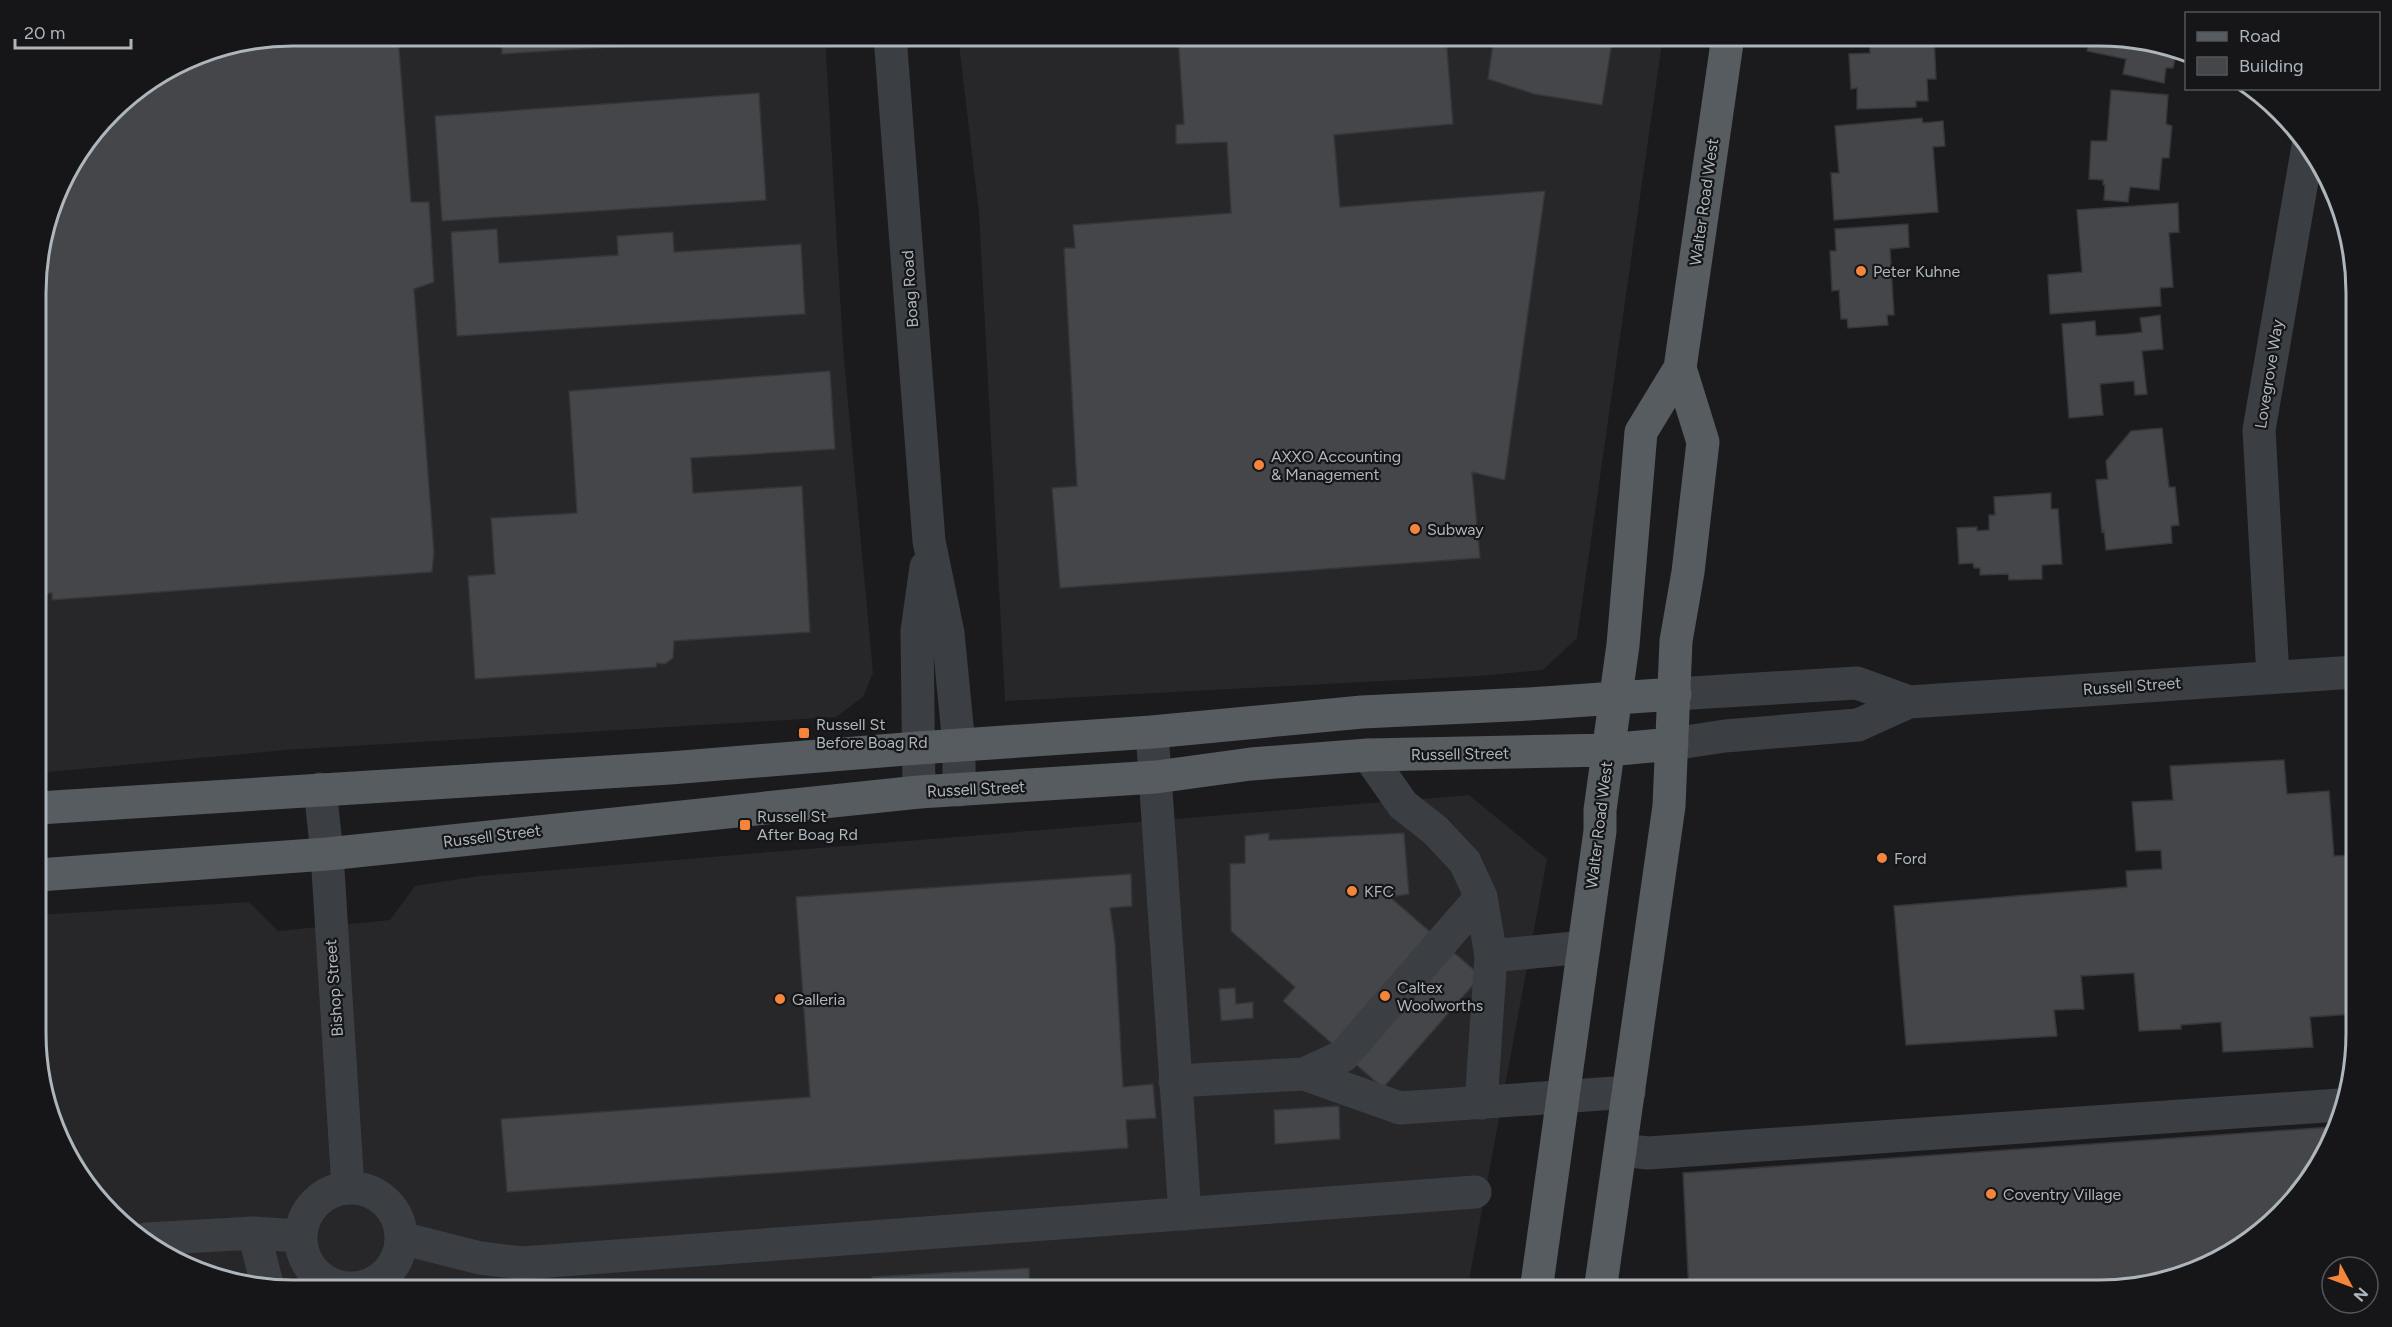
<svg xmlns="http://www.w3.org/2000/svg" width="2392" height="1327" viewBox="0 0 2392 1327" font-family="Figtree,sans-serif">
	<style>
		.built { fill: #27272a }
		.building { fill: #45464a; stroke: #353639; stroke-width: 1.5 }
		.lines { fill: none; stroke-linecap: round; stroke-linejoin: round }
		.minor { stroke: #3b3e42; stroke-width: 33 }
		.major { stroke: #575c61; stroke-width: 33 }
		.poi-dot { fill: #f5853b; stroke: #161618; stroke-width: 2 }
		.labels { text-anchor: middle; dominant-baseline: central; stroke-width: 4.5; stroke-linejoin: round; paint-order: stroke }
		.street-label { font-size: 16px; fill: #adb6bc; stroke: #161618 }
		.poi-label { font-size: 16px; fill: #adb6bc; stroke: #161618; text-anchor: start }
		.rim { fill: none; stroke: #adb6bc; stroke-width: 3 }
	</style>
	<rect width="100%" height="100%" fill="#1b1b1d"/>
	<!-- built -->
	<path class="built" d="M293,36H825L843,348L873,673L863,697L836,717L286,750L38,773V260L63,179L123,100Z
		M958,36H1663L1577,638L1543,670L1477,676L1005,701L979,213Z
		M1469,795L1547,859L1467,1291H293L226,1282L165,1257L79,1176L38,1067V915L249,902L278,931L390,920L415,886L479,876Z"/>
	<!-- building -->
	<path class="building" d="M293,36H398L411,202H429L434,282L414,289L434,552L432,572L52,600V593L38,594V529L44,528L38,429V260L63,179L123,100L195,55Z
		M501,36H738V39L502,54Z
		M1178,36H1446L1453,124L1334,135L1340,207L1545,191L1505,478L1504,480L1472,472L1480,558L1060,588L1052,488L1077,486L1064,248H1075L1073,225L1231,213L1227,142L1176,144V125L1184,124Z
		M1494,36H1613L1602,105L1534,94L1488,79Z
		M1869,36H1934L1936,79H1927L1928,101H1916V107L1857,109V88L1851,89L1849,54L1870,53Z
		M2090,36L2166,45L2177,50L2173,68H2166L2164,83L2123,74L2126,59L2087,51Z
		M2111,90L2168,95L2166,124L2172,126L2169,158H2162L2159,190L2130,187L2128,202L2104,200L2105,185H2103V180L2089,179L2091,141H2107Z
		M759,93L766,200L442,221L435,116Z
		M1922,118L1923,123L1943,121L1945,146L1933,147L1938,212L1834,220L1831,173H1839L1835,126Z
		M2178,203L2179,232L2169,233L2173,287L2160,288L2161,306L2050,314L2048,275L2082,272L2077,210Z
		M1908,224L1909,247L1890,249L1894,315H1887L1888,325L1848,328L1847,319H1841L1839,290L1832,291L1830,251H1836L1835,229Z
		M497,229L499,263L618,255L617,236L644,234L673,232L674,252L801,244L805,314L457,336L451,232Z
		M2160,315L2163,349L2142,351L2147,394L2135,395L2134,381L2100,384L2103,415L2069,418L2062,324L2095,321L2096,336L2126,334L2142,332L2140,318Z
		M830,371L835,449L691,458L693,493L802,486L810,632L674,641L673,658L665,664L657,663L656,667L475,679L468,576L495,574L491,518L577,513L569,391Z
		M2351,402H2355V417H2352Z
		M2162,428L2169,487H2175L2179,525L2171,526L2172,543L2106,550L2104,531L2102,532L2096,480L2108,479L2106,461L2131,431Z
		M2051,493V509H2058L2062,564L2042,565V579L2009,580L2008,574L1980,575V568H1974L1973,563L1959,564L1957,528L1977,527V531L1989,530V515H1995L1994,497Z
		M2284,760L2287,794L2329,791L2334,856L2355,855V1014L2310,1017L2313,1047L2223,1052L2221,1022L2181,1025V1029L2139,1031L2134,973L2081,976L2084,1009L2054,1010L2057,1036L1906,1045L1894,906L2127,887L2126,871L2162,869L2161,850L2136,851L2132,802L2173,800L2170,766Z
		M1269,833V840L1404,833L1409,894L1390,897L1481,976L1383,1088L1283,1001L1295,987L1231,931L1230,864L1245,863V836Z
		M1131,874L1132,906L1110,908L1115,943L1123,1087L1153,1084L1156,1118L1126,1120L1128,1148L507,1192L501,1119L810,1097L796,897Z
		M1235,988L1236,1004L1253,1002V1018L1221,1021L1219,989Z
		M1339,1106L1340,1139L1275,1144L1274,1110Z
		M2332,1127L2322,1162L2281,1215L2228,1256L2115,1290L1689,1291L1683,1173Z
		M1029,1268L1030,1291H872V1277Z
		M800,1282L801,1291H697V1288Z
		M627,1286V1291H555Z"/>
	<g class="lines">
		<!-- minor -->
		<path class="minor" d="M890,36L929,541L948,633L959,745V790
			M2273,676L2259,430L2308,146
			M1675,694L1857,683L1909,702
			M1152,732L1185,1214
			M1672,744L1725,736L1858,725L1909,702L2355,672
			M1368,755L1403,805L1435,830L1465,862L1481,897L1491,956L1481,1103
			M320,789L327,854L348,1188
			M919,792L917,631L926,567
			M1491,956L1584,947
			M1304,1074L1400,1108L1629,1092
			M1175,1081L1304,1074L1343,1056L1481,897
			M1621,1150L1648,1153L2339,1105
			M301 1238a50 50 0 1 1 100 0a50 50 0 1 1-100 0Z
			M254,1233L268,1288
			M401,1238L480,1258L522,1263L1475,1192
			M146,1239L254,1233L300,1236"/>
		<!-- major -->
		<path class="major" d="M38,808L670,768L918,748L1152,732L1362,712L1529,704L1675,694
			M38,875L327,854L919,792L1156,777L1251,764L1368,755L1608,750L1672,744
			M1536,1291L1600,831V810L1623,645L1641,432L1680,368L1728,36
			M1600,1291L1669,806L1676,641L1688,572L1703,442L1680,368"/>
	</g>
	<!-- markers -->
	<g class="poi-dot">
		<circle cx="1861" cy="271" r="6"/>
		<circle cx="1259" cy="465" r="6"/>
		<circle cx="1415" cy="529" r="6"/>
		<rect x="798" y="727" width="12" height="12" rx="3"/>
		<rect x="739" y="819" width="12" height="12" rx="3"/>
		<circle cx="1882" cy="858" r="6"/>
		<circle cx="1352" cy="891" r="6"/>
		<circle cx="1385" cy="996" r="6"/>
		<circle cx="780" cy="999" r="6"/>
		<circle cx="1991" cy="1194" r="6"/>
	</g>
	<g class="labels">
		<!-- street labels -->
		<g class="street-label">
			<text transform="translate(1704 202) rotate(-82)">Walter Road West</text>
			<text transform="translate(910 289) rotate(-94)">Boag Road</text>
			<text transform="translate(2269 374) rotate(-81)">Lovegrove Way</text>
			<text transform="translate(2132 686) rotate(-4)">Russell Street</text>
			<text transform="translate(1460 754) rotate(-1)">Russell Street</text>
			<text transform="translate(976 789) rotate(-3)">Russell Street</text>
			<text transform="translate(1599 825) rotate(-83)">Walter Road West</text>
			<text transform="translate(492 836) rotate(-7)">Russell Street</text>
			<text transform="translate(334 988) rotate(-94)">Bishop Street</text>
		</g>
		<!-- poi labels -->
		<g class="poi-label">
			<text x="1873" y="271">Peter Kuhne</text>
			<text x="1271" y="456">AXXO Accounting<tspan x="1271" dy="18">&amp; Management</tspan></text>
			<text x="1427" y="529">Subway</text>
			<text x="816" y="724">Russell St<tspan x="816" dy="18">Before Boag Rd</tspan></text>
			<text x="757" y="816">Russell St<tspan x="757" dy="18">After Boag Rd</tspan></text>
			<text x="1894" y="858">Ford</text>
			<text x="1364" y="891">KFC</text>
			<text x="1397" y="987">Caltex<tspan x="1397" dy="18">Woolworths</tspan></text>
			<text x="792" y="999">Galleria</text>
			<text x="2003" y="1194">Coventry Village</text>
		</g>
	</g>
	<!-- crop -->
	<path d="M0 0H2392V1327H0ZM293 46H2099A247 247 0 0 1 2346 293V1033A247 247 0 0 1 2099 1280H293A247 247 0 0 1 46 1033V293A247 247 0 0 1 293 46Z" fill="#161618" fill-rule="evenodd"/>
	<path class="rim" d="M293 46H2099A247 247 0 0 1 2346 293V1033A247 247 0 0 1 2099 1280H293A247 247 0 0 1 46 1033V293A247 247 0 0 1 293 46Z"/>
	<!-- legend -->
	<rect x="2185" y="12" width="195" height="78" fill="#161618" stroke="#52565a" stroke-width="1.5"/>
	<rect x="2197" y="32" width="30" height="9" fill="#575c61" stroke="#52565a" stroke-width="1.5"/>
	<text x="2239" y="42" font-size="18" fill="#adb6bc">Road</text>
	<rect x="2197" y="57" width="30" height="18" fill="#45464a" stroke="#52565a" stroke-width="1.5"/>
	<text x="2239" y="72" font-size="18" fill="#adb6bc">Building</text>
	<!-- north arrow -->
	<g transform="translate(2350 1285) rotate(131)"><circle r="28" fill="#161618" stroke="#52565a" stroke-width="1.5"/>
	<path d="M0-4.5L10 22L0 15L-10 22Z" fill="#f5853b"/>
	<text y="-9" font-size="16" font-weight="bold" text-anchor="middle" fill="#adb6bc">N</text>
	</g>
	<!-- scale -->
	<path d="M15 39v9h116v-9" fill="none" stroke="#adb6bc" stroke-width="3"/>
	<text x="24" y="39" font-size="18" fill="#adb6bc" stroke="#161618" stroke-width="4.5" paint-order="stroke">20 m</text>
</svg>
